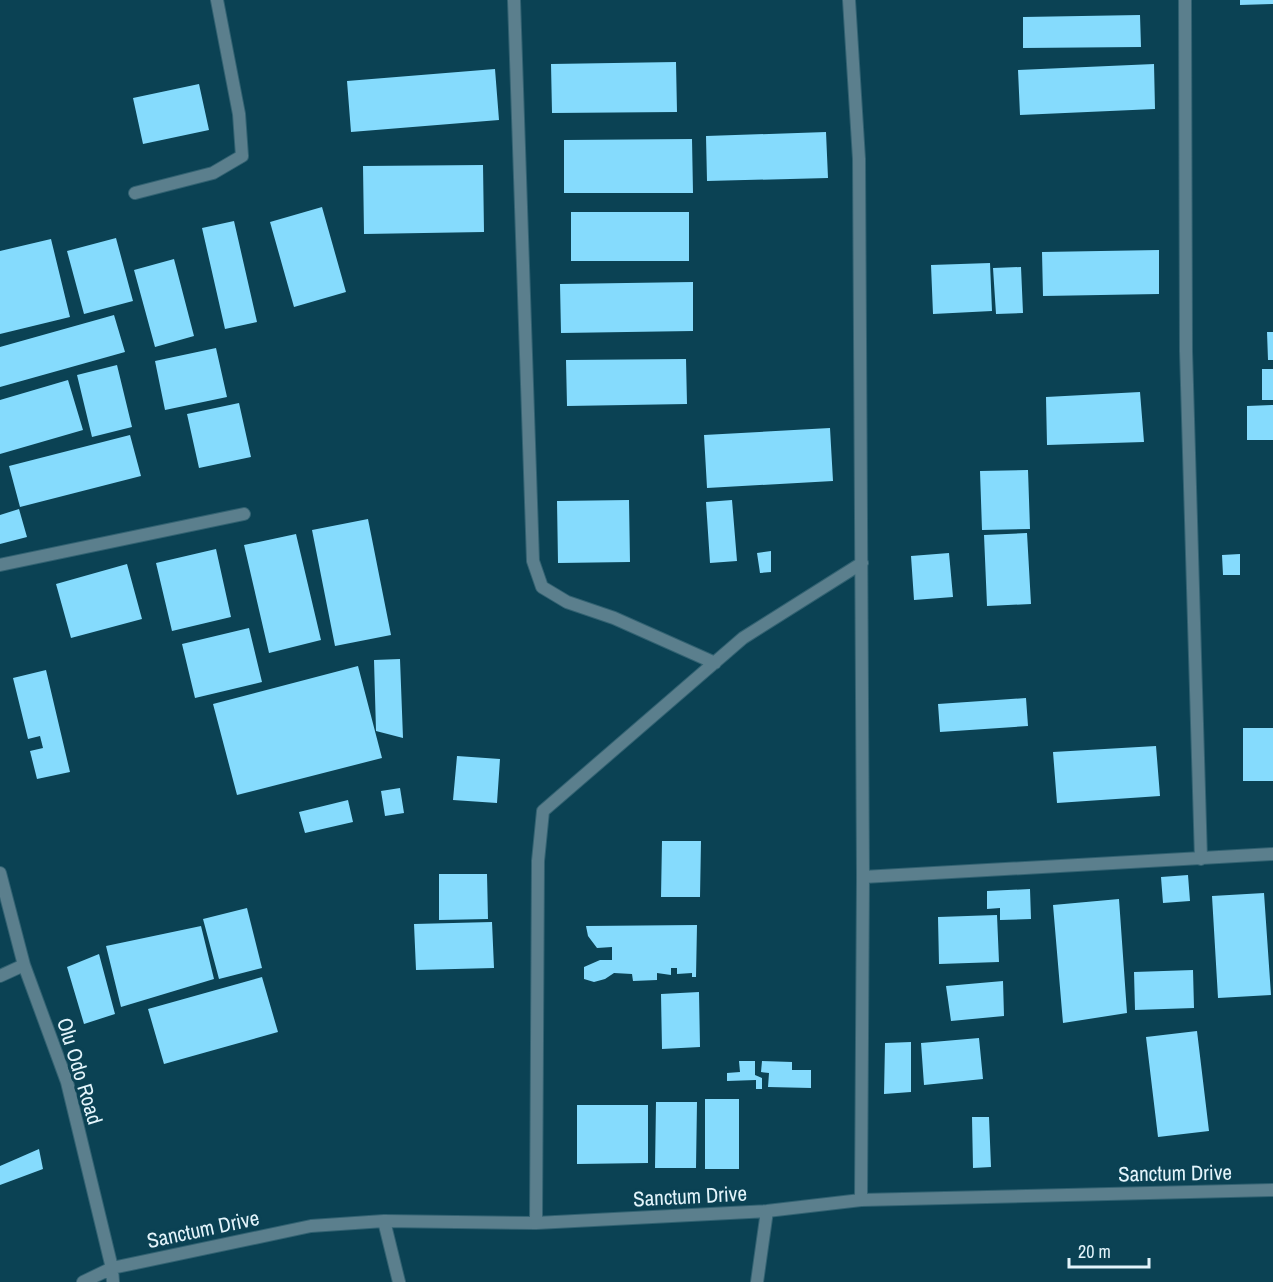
<svg xmlns="http://www.w3.org/2000/svg" width="1273" height="1282" viewBox="0 0 1273 1282" font-family="'Archivo Narrow',sans-serif">
	<style>
		.building { fill: #85dbfd }
		.lines { fill: none; stroke-linecap: round; stroke-linejoin: round }
		.minor-casing { stroke: #326272; stroke-width: 14 }
		.minor { stroke: #5b7f8d; stroke-width: 12 }
		.labels { text-anchor: middle; dominant-baseline: central; stroke-width: 6; stroke-linejoin: round; paint-order: stroke }
		.street-label { font-size: 21px; fill: #e3f4fb; stroke: #0b4254 }
	</style>
	<rect width="100%" height="100%" fill="#0b4254"/>
	<!-- building -->
	<path class="building" d="M1240,0H1273V4L1240,5Z
		M1140,15L1141,47L1023,48V17Z
		M676,62L677,112L552,113L551,64Z
		M1154,64L1155,109L1020,115L1018,70Z
		M495,69L499,120L351,132L347,81Z
		M199,84L209,130L143,144L133,98Z
		M826,132L828,178L707,181L706,136Z
		M692,139L693,193H564V140Z
		M483,165L484,232L364,234L363,166Z
		M322,207L346,292L294,307L270,222Z
		M571,212H689V261H571Z
		M234,221L257,322L225,329L202,228Z
		M116,238L133,301L84,314L67,251Z
		M51,239L70,317L0,334V251Z
		M1159,250V294L1043,296L1042,252Z
		M174,259L194,336L155,347L134,270Z
		M990,263L992,311L933,314L931,265Z
		M1021,267L1023,313L996,314L993,268Z
		M693,282V331L561,333L560,284Z
		M114,315L125,352L0,387V347Z
		M1267,332H1273V360H1268Z
		M216,348L227,397L165,410L155,361Z
		M686,359L687,404L567,406L566,360Z
		M117,365L132,427L92,437L77,375Z
		M1262,369H1273V400H1262Z
		M68,380L83,430L0,454V400Z
		M1140,392L1144,442L1047,445L1046,397Z
		M239,403L251,457L199,468L187,414Z
		M1273,405V440H1247V406Z
		M830,428L833,481L707,488L704,435Z
		M130,435L141,476L20,507L9,466Z
		M1028,470L1030,529L982,530L980,471Z
		M629,500L630,562L558,563L557,501Z
		M732,500L737,561L710,563L706,502Z
		M19,509L27,537L0,544V515Z
		M368,519L391,635L335,646L312,530Z
		M1027,533L1031,604L987,606L984,535Z
		M296,534L321,640L269,653L244,545Z
		M216,549L231,617L172,631L156,563Z
		M771,551V572L760,573L757,553Z
		M949,553L953,597L914,600L911,556Z
		M1240,554V575H1223L1222,555Z
		M127,564L142,619L71,638L56,584Z
		M249,628L262,682L195,698L182,644Z
		M400,659L403,738L376,731L374,660Z
		M358,666L382,758L237,795L213,704Z
		M46,670L70,772L37,779L30,751L43,748L40,736L28,739L13,678Z
		M1026,698L1028,726L940,732L938,704Z
		M1243,728H1273V781H1243Z
		M1156,746L1160,796L1057,803L1053,752Z
		M457,756L500,759L497,803L453,800Z
		M400,788L404,813L385,816L381,791Z
		M348,800L353,822L305,833L299,812Z
		M662,841H701L700,897H661Z
		M439,874H487L488,919L439,920Z
		M1188,875L1190,901L1163,903L1161,877Z
		M1030,889L1031,919L1000,920V908L987,909V891Z
		M1264,893L1271,995L1218,998L1212,896Z
		M1119,899L1127,1013L1063,1023L1053,905Z
		M247,908L262,968L219,979L203,919Z
		M997,915L999,962L939,964L938,917Z
		M492,922L494,968L416,970L414,924Z
		M697,925L696,977H692V973L677,974V968H671V975L657,973V980L633,981L632,974L614,973L605,979L594,982L584,979V967L600,960H612V947L597,948L588,936L586,926Z
		M201,926L214,979L121,1007L106,946Z
		M99,954L115,1014L84,1024L67,967Z
		M1193,970L1194,1008L1135,1010L1134,972Z
		M262,977L278,1032L164,1064L148,1009Z
		M1003,981L1004,1016L951,1021L946,986Z
		M699,992L700,1047L662,1049L661,994Z
		M1197,1031L1209,1131L1158,1137L1146,1037Z
		M979,1038L983,1079L924,1085L921,1043Z
		M911,1042V1092L884,1094L885,1043Z
		M739,1061H755V1075L762,1078V1089H756V1080L727,1081V1073L740,1072Z
		M762,1061L792,1062V1070H811V1088L768,1087L769,1073L761,1072Z
		M705,1099H739V1169H705Z
		M656,1102H697L696,1168H655Z
		M577,1105H648V1163L577,1164Z
		M972,1117H989L991,1167L973,1168Z
		M39,1149L43,1169L0,1185V1166Z"/>
	<g class="lines">
		<defs>
			<path id="minor" d="M514,0L533,561L542,587L567,602L614,618L715,663
				M849,0L859,159L863,877L861,1200
				M1185,0L1186,351L1201,859
				M135,193L213,173L242,156L239,114L217,0
				M0,565L244,514
				M0,873L24,965L67,1082L112,1268L113,1282
				M863,877L1273,854
				M0,976L24,965
				M384,1221L399,1282
				M536,1223L538,861L543,811L743,638L862,563
				M83,1282L112,1268L311,1226L384,1221L536,1223L767,1211L861,1200L1273,1190
				M757,1282L767,1211"/>
		</defs>
		<!-- minor casing -->
		<use href="#minor" class="minor-casing"/>
		<!-- minor -->
		<use href="#minor" class="minor"/>
	</g>
	<g class="labels">
		<!-- street labels -->
		<g class="street-label">
			<text transform="translate(80 1071) rotate(73)">Olu Odo Road</text>
			<text transform="translate(1175 1173) rotate(-1)">Sanctum Drive</text>
			<text transform="translate(690 1196) rotate(-3)">Sanctum Drive</text>
			<text transform="translate(203 1229) rotate(-12)">Sanctum Drive</text>
		</g>
	</g>
	<!-- scale -->
	<path d="M1069 1258v9h80v-9" fill="none" stroke="#e3f4fb" stroke-width="3"/>
	<text x="1078" y="1258" font-size="18" fill="#e3f4fb" stroke="#0b4254" stroke-width="4.5" paint-order="stroke">20 m</text>
</svg>
